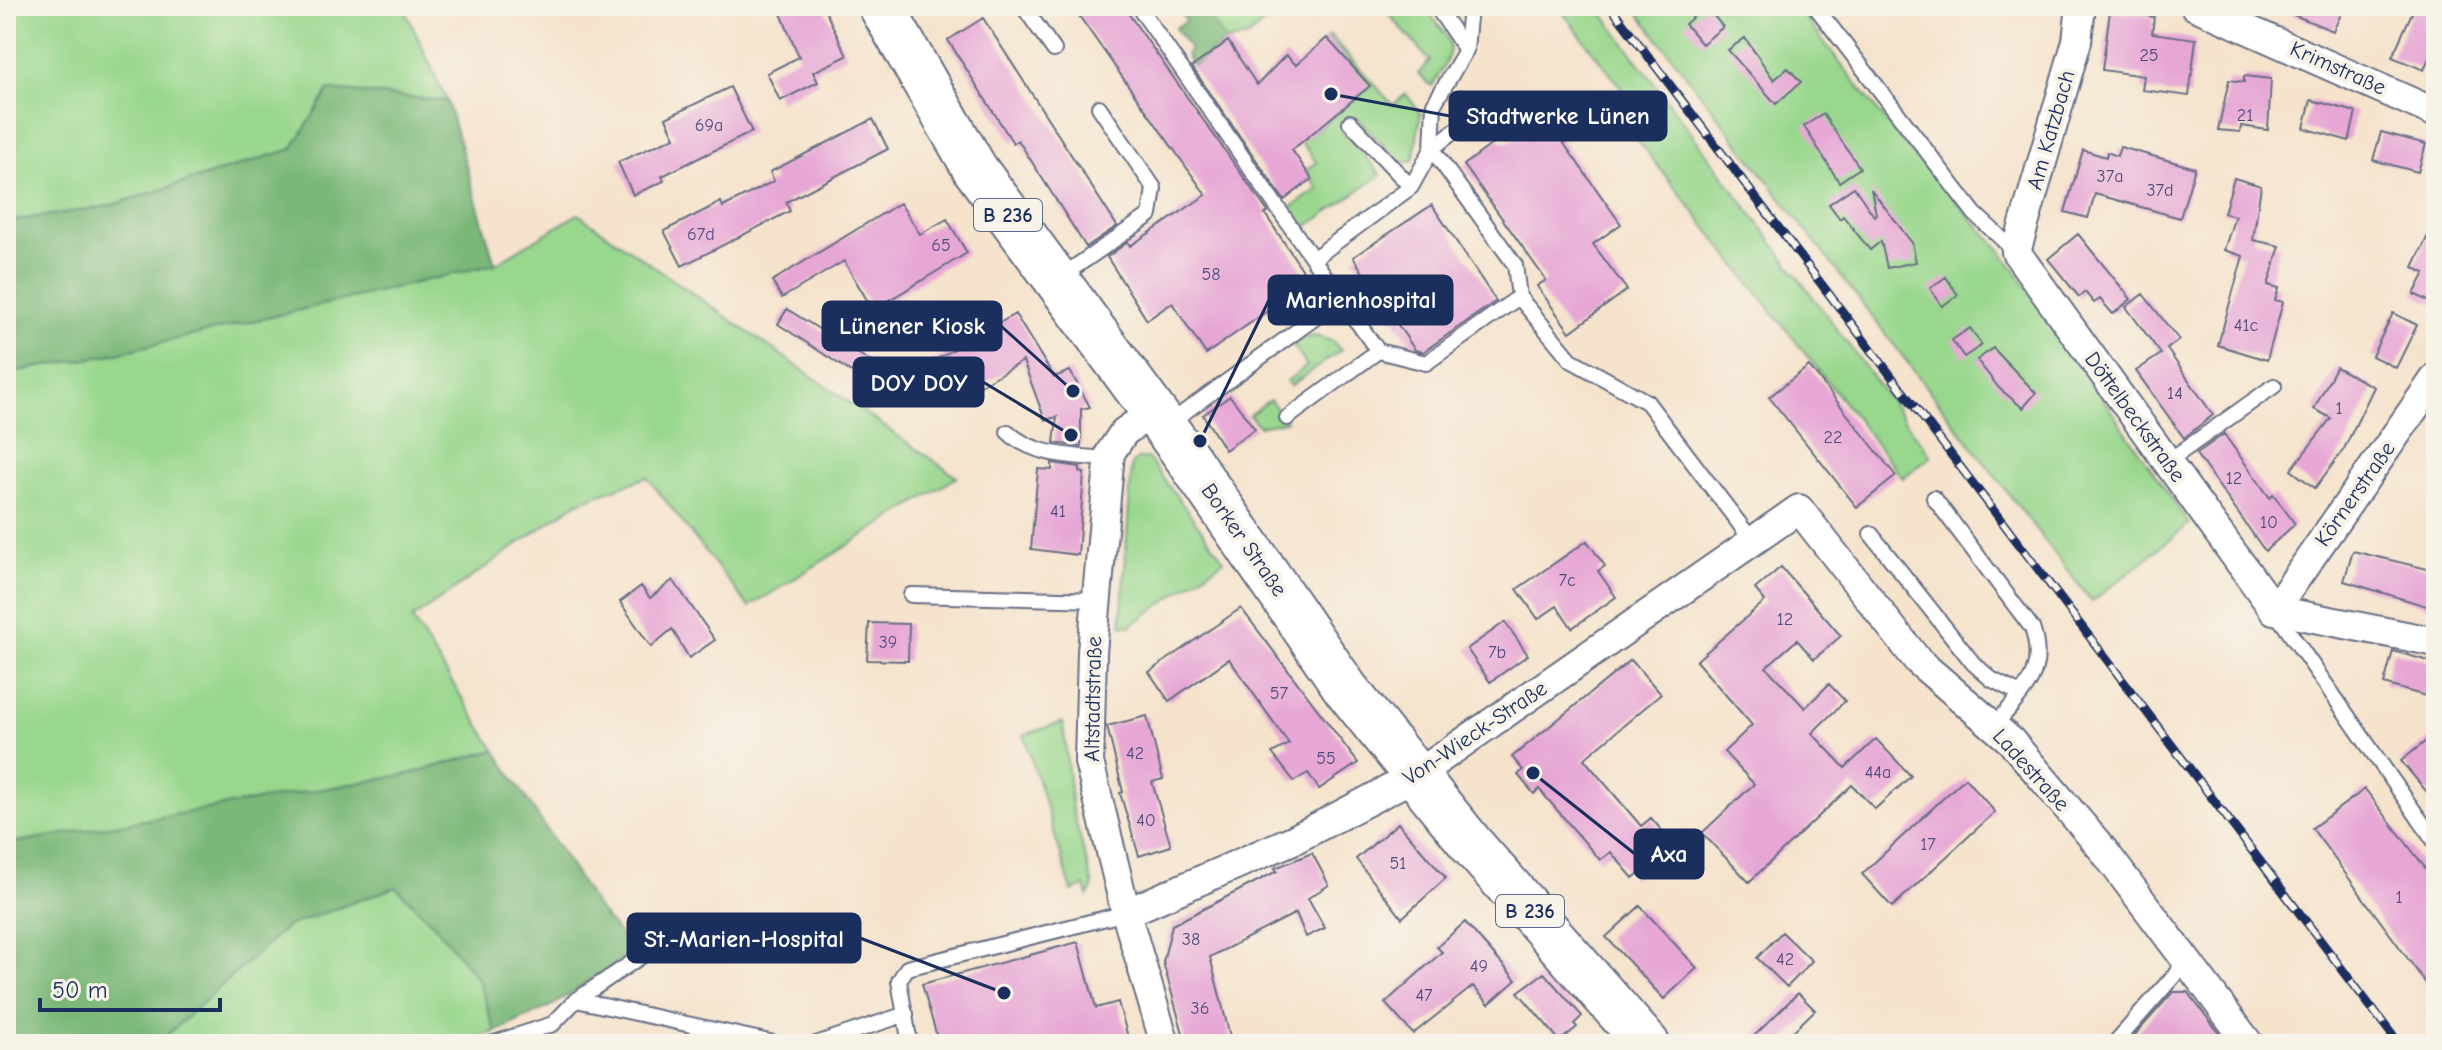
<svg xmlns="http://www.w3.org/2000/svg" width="2442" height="1050" viewBox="0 0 2442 1050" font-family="'Comic Neue',sans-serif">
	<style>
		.green { fill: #99d78d; stroke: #5a8376; stroke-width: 2 }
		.forest { fill: #7ab878; stroke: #4a746b; stroke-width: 2 }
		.building { fill: #e7a7d5 }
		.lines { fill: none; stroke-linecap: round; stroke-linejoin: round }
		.service-casing { stroke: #676e84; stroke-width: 18 }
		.minor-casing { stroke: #676e84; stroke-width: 32 }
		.primary-casing { stroke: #676e84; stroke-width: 48 }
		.service { stroke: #fff; stroke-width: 14 }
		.minor { stroke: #fff; stroke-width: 28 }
		.primary { stroke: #fff; stroke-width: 44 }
		.rail-casing { stroke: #1b2f5e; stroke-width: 9 }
		.rail { stroke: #f7f3e8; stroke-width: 6; stroke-dasharray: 18; stroke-linecap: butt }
		.labels { text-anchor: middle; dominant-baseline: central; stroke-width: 8; stroke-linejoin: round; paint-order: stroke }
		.number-label { font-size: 18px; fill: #4e4d7c }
		.shield { fill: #f7f3e8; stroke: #5d6a87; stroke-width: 2 }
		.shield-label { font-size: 20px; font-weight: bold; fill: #1b2f5e }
		.street-label { font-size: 22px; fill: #1b2f5e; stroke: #f7f3e8 }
		.leader { fill: none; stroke: #1b2f5e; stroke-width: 3 }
		.callout-dot { fill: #1b2f5e; stroke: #f7f3e8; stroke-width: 3 }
		.callout { fill: #1b2f5e; stroke: #1b2f5e; stroke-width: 3 }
		.callout-label { font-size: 24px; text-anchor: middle; font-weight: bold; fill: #fff }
	</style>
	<rect width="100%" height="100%" fill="#f7f3e8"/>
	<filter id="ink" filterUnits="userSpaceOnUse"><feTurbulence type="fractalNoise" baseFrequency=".0125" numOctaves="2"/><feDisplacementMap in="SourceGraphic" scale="16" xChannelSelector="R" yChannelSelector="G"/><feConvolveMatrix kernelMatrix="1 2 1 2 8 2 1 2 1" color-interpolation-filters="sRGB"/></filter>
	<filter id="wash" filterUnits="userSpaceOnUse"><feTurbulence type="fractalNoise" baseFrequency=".006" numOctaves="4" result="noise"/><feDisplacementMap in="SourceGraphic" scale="32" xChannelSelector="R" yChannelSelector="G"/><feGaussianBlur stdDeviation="1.8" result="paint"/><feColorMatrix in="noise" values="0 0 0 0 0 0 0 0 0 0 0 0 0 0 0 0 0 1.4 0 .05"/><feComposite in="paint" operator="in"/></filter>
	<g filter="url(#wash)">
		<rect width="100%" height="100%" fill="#f5e3cc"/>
		<!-- green -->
		<path class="green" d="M6,6H403L447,101L329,90L292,149L109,206L6,222Z
			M1209,6H1267L1275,14L1248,37L1226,42L1204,10Z
			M1382,6H1424C1454,46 1459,43 1432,86L1418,74L1430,61Z
			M1558,6H1597L1931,456L1903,478L1611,106L1625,93Z
			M1633,6H1796L1898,137L2003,253L2189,524L2092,602Z
			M1330,36L1393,105L1406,94L1421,114L1413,162H1399L1356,117L1342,130L1381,175L1302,230L1286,211L1318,189L1306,170L1317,163L1278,112L1289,102L1314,132L1369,87L1327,38Z
			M578,214L957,477L749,607L647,477L578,502L412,619L495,750L409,774L6,844V373L109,355L495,264Z
			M1316,336L1332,341L1341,350L1290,386L1287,381L1307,366L1293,345L1302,338Z
			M1270,400L1286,421L1259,426L1249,415Z
			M1139,458H1148L1224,560L1130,626L1121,625L1132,463Z
			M1063,722L1072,809L1093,886L1088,896L1085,886L1072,891L1024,735Z
			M396,887L436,927L479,981L495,1032L452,1044H157L287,926Z"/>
		<!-- forest -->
		<path class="forest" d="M1176,6H1209L1205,10L1226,42L1193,66L1186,55L1190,49L1175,28L1186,21Z
			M329,90L447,101L495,264L109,355L6,373V222L109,206L292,149Z
			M495,750L598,909L634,951L555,1004L495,1032L479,981L436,927L396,887L287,926L157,1044H6V844L409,774Z"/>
		<g id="blocks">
			<!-- building -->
			<path class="building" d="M778,6H823L847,56L813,72L818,82L780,101L767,73L799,57Z
				M1072,6H1123L1268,212L1265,214L1310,281L1206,354L1172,303L1147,320L1107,257L1128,242L1130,246L1206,195Z
				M1706,6L1723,27L1702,44L1685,24Z
				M2272,6H2345L2333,31Z
				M2415,6H2436V42L2424,70L2392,57Z
				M2110,11L2154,17L2152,33L2196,39L2189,96L2142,90L2144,76L2102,70Z
				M983,18L1117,226L1086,247L1018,140L1013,143L948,40Z
				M1327,38L1370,86L1292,150L1312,179L1284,200L1192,67L1228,41L1257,85L1286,55L1296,65Z
				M1745,38L1774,80L1788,68L1801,82L1776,104L1728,50Z
				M2244,76L2271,79L2268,130L2241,126L2240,132L2218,130L2229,80L2244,82Z
				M730,87L752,132L662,176L664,181L633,195L618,162L675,137L666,118Z
				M2311,100L2356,112L2349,141L2304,128Z
				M1540,110L1621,224L1593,244L1627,290L1570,332L1537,286L1546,280L1464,165L1499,139L1506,143L1514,140L1515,128Z
				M1823,114L1860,168L1839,182L1804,126Z
				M873,119L888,149L786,202L790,211L682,266L664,231L721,202L723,207L774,181L770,172Z
				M2381,132L2426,144L2418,172L2373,160Z
				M2120,147L2195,168L2180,218L2095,194L2088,218L2065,212L2083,150L2106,157L2107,152L2117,156Z
				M2234,178L2261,186L2253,240L2280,246L2268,285L2279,288L2275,300L2283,302L2267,360L2218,345L2243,256L2224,250L2235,216L2224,213Z
				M1854,187L1874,216L1876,214L1871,189L1912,243L1916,262L1887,268L1881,241L1870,250L1843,216L1840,219L1829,204Z
				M900,203L920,234L947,219L967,253L873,310L844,261L782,298L772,281Z
				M1432,205L1496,301L1423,352L1415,350L1388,310L1393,302L1391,296L1377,294L1353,257Z
				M2436,219V305L2414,294L2425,273L2413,267Z
				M2078,234L2131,299L2113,314L2100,299L2094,303L2085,292L2079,297L2048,259Z
				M1946,277L1958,295L1942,306L1930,288Z
				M2143,294L2179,340L2167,349L2213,415L2184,438L2136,371L2161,354L2126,307Z
				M787,309L905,383L894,400L778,324Z
				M2393,313L2417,325L2396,368L2372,356Z
				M1015,314L1054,377L1070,371L1090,407L1081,409V447L1054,443L1057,417L1045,420L1023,361L942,407L920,369Z
				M1970,328L1982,345L1964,357L1952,340Z
				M1993,348L2036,393L2023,408L1999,388L1977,360Z
				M1809,366L1896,476L1857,507L1769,397Z
				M2336,367L2374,387L2344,449L2315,488L2291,470L2331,418L2314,409Z
				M1230,396L1255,429L1225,450L1203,415Z
				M2224,434L2270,498L2273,494L2295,524L2265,551L2196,454Z
				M1052,463L1080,467V472L1084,473L1078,555L1031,549L1038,469L1052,470Z
				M1587,541L1605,566L1598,571L1616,597L1572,628L1557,606L1538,619L1517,589Z
				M2353,551L2436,571V609L2344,581Z
				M1781,567L1841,636L1814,659L1797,640L1766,667L1805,708L1829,684L1845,701L1812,733L1845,768L1876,739L1911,776L1875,809L1852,785L1749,882L1702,833L1754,784L1724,752L1752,725L1696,661L1765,601L1755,589Z
				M673,580L715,640L689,658L672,629L651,647L620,602L641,586L650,598Z
				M1241,608L1358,763L1319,789L1308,773L1294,781L1272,753L1289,744L1229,659L1169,701L1149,672Z
				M1505,622L1528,655L1490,682L1467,649Z
				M869,623L909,624L908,661L867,660Z
				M2393,651L2436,663V699L2384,684Z
				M1631,660L1661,694L1584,759L1641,826L1651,818L1670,840L1654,853L1658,857L1633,878L1611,852L1600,860L1539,789L1534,794L1518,775L1523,770L1512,757Z
				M1147,716L1163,779L1152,782L1171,846L1139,856L1120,793L1123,792L1107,726Z
				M2436,733V803L2401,761Z
				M1965,778L1995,812L1892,907L1862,874Z
				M2365,789L2436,882V997L2312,828Z
				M1398,823L1446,878L1402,918L1356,859Z
				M1312,853L1329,885L1308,898L1325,928L1306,937L1296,913L1210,957L1232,1044H1186L1163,962L1172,925L1277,871L1275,868Z
				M1640,906L1697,968L1664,999L1606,937Z
				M1465,922L1516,980L1489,1004L1473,986L1413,1034L1385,1003L1442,952L1437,947Z
				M1782,932L1812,961L1787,987L1757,958Z
				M1078,942L1096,1008L1118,1002L1130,1044H939L922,984Z
				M1544,973L1582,1016L1574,1024L1577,1027L1560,1041L1518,992Z
				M2173,992H2187L2228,1044H2127Z
				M1798,993L1815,1010L1780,1044H1746Z"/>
		</g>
	</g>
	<g filter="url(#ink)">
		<use href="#blocks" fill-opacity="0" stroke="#676e84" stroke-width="2"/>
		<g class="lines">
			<defs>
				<path id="service" d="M1023,6L1054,50
					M1138,6L1313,259
					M1436,6L1466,50
					M1815,6L1975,214L2016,252
					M1350,122L1411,187
					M1507,133C1483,104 1453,131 1432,149L1515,265L1519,297L1571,360L1647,402L1754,543
					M1059,278L1150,215L1154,188L1099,107
					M1341,299L1378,351L1426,363L1519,297
					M1356,321L1383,302
					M1287,418L1378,351
					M1168,424L1341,299L1313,259L1411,187L1432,149L1434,104L1466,50L1470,6
					M1008,432C1034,457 1075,456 1109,459
					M2167,462L2274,386
					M1934,498L2032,628C2048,675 2021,692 1994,727
					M1871,534L1973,663L1991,679L2020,694
					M911,595L1097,600
					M2276,613L2436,843
					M576,1000L661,943
					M491,1044L553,1024L576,1000L779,1044
					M816,1044L906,1014
					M910,1044L899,981L907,968L1126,913
					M2114,1044L2186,962"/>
				<path id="minor" d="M2081,6L2077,41L2016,252L2274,610
					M2195,6L2436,113
					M1153,412L1124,432L1110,453L1092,652L1089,762L1126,913L1165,1044
					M2274,610L2436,377
					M2274,610L2436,642
					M1126,913L1295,839L1415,776L1799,509L1918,661L2011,741L2104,851L2249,1044"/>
				<path id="primary" d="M881,6L975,169L1184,453L1346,689L1471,844L1647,1044"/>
			</defs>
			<!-- service casing -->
			<use href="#service" class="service-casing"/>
			<!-- minor casing -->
			<use href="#minor" class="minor-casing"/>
			<!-- primary casing -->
			<use href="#primary" class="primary-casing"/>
			<!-- service -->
			<use href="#service" class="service"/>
			<!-- minor -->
			<use href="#minor" class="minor"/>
			<!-- primary -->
			<use href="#primary" class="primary"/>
			<defs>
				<path id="rail" d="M1610,6L2399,1044"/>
			</defs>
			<!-- rail casing -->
			<use href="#rail" class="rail-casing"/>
			<!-- rail -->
			<use href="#rail" class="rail"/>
		</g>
	</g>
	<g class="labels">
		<!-- number labels -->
		<g class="number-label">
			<text x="2149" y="55">25</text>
			<text x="2245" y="115">21</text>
			<text x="709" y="125">69a</text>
			<text x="2110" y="176">37a</text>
			<text x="2160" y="190">37d</text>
			<text x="701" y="234">67d</text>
			<text x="941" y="245">65</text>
			<text x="1211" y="274">58</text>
			<text x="2246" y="325">41c</text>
			<text x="2175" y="393">14</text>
			<text x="2339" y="408">1</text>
			<text x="1833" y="437">22</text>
			<text x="2234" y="478">12</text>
			<text x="1058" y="511">41</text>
			<text x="2269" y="522">10</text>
			<text x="1567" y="580">7c</text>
			<text x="1785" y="619">12</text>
			<text x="888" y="642">39</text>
			<text x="1497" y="652">7b</text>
			<text x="1279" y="693">57</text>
			<text x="1135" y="753">42</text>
			<text x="1326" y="758">55</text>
			<text x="1878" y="772">44a</text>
			<text x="1146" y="820">40</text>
			<text x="1928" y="844">17</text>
			<text x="1398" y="863">51</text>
			<text x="2399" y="897">1</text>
			<text x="1191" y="939">38</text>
			<text x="1785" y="959">42</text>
			<text x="1479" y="966">49</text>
			<text x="1424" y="995">47</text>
			<text x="1200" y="1008">36</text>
		</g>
		<!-- shield labels -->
		<g class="shield">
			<rect x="974" y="199" width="68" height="32" rx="6"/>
			<rect x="1496" y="895" width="68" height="32" rx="6"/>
		</g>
		<g class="shield-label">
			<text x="1008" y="215">B 236</text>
			<text x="1530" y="911">B 236</text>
		</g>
		<!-- street labels -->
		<g class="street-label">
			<text transform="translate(2338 68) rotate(24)">Krimstraße</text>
			<text transform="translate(2051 130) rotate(-74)">Am Katzbach</text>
			<text transform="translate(2135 417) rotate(54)">Döttelbeckstraße</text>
			<text transform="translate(2355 494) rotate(-55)">Körnerstraße</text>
			<text transform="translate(1244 540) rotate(55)">Borker Straße</text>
			<text transform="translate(1093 699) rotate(-89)">Altstadtstraße</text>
			<text transform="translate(1475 733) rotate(-34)">Von-Wieck-Straße</text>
			<text transform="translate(2031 770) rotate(48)">Ladestraße</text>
		</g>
	</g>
	<!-- callouts -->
	<path class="leader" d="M1331 94L1450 116M1200 441L1269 300M1073 391L1001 326M1071 435L983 382M1533 773L1635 854M1004 993L860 938"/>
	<g class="callout-dot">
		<circle cx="1331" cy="94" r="8"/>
		<circle cx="1200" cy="441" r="8"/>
		<circle cx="1073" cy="391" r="8"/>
		<circle cx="1071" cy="435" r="8"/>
		<circle cx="1533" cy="773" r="8"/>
		<circle cx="1004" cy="993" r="8"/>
	</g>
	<g class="callout">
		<rect x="1450" y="92" width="216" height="48" rx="8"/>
		<rect x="1269" y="276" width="183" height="48" rx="8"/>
		<rect x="823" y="302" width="178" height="48" rx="8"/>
		<rect x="854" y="358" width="129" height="48" rx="8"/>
		<rect x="1635" y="830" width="68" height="48" rx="8"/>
		<rect x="628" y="914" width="232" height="48" rx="8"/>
	</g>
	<g class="callout-label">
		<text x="1558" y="124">Stadtwerke Lünen</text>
		<text x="1361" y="308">Marienhospital</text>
		<text x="912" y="334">Lünener Kiosk</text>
		<text x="919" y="391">DOY DOY</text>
		<text x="1669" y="862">Axa</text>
		<text x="744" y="947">St.-Marien-Hospital</text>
	</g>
	<!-- margin -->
	<rect width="2442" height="1050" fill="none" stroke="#f7f3e8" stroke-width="32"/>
	<!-- scale -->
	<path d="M40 998v12h180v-12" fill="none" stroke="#1b2f5e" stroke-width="4"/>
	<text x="52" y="998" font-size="24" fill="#1b2f5e" stroke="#f7f3e8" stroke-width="6" paint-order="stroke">50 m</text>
</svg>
